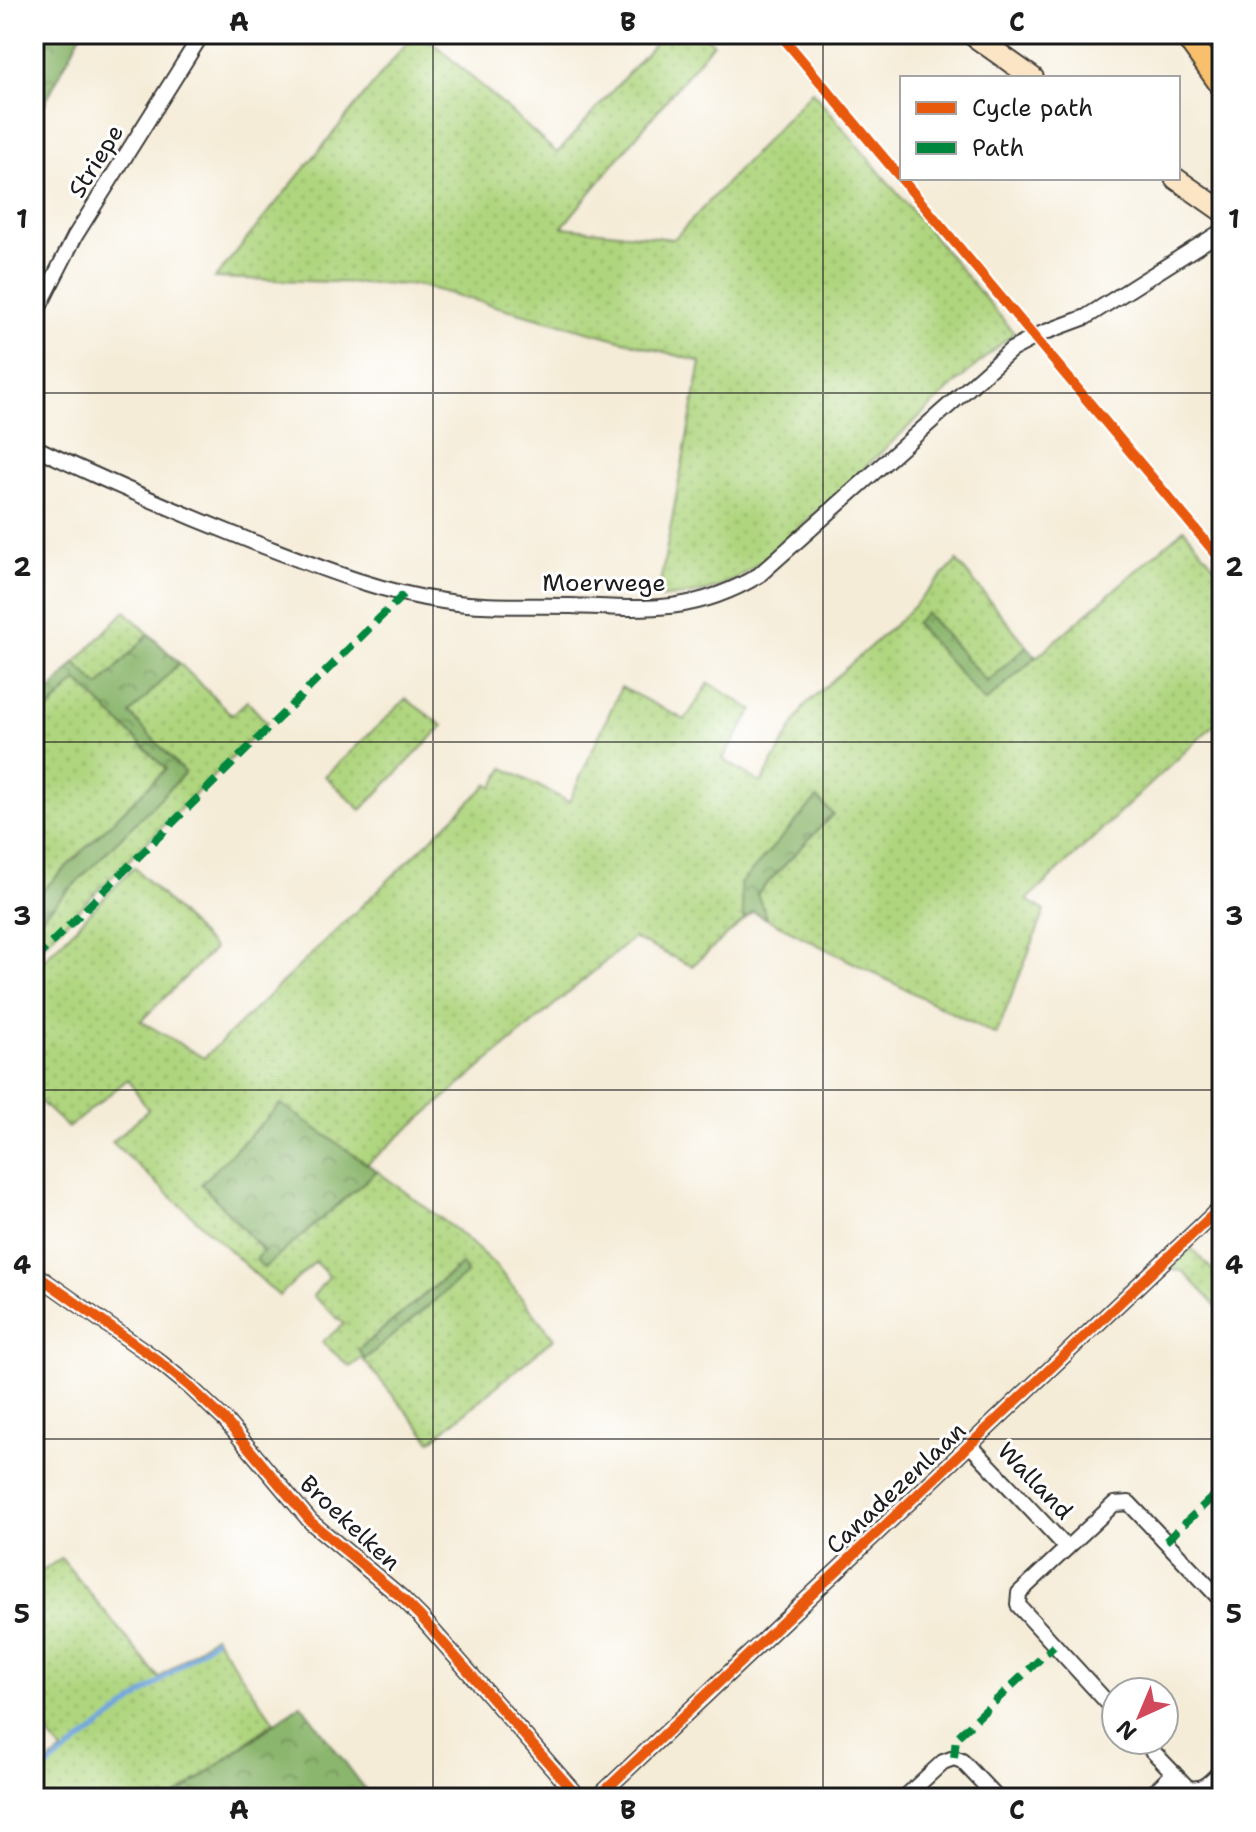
<svg xmlns="http://www.w3.org/2000/svg" width="1256" height="1832" viewBox="0 0 1256 1832" font-family="'Shantell Sans',sans-serif">
	<style>
		.green { fill: url(#green-dots); stroke: #66784d; stroke-width: 2; fill-rule: evenodd }
		.forest { fill: url(#forest-crowns); stroke: #546944; stroke-width: 2 }
		.lines { fill: none; stroke-linecap: round; stroke-linejoin: round }
		.stream { stroke: #72a6de; stroke-width: 5 }
		.street-casing { stroke: #3d3b38; stroke-width: 18 }
		.secondary-casing { stroke: #3d3b38; stroke-width: 24 }
		.primary-casing { stroke: #3d3b38; stroke-width: 26 }
		.street { stroke: #fff; stroke-width: 14 }
		.secondary { stroke: #fce5c4; stroke-width: 20 }
		.primary { stroke: #f8bf6c; stroke-width: 22 }
		.rail { stroke: #1c1c1c; stroke-width: 5; stroke-dasharray: 12 6; stroke-linecap: butt }
		.quiet { stroke: #00873e; stroke-width: 8; stroke-dasharray: 16 8; stroke-linecap: butt }
		.cycleway-casing { stroke: #fff; stroke-width: 15 }
		.cycleway { stroke: #e8590c; stroke-width: 10 }
		.grid { fill: none; stroke: #1c1c1c; stroke-width: 2; stroke-opacity: 0.55 }
		.labels { text-anchor: middle; dominant-baseline: central; stroke-width: 6; stroke-linejoin: round; paint-order: stroke }
		.street-label { font-size: 24px; fill: #1c1c1c; stroke: #fff }
		.neatline { fill: none; stroke: #1c1c1c; stroke-width: 3 }
		.grid-label { font-size: 26px; text-anchor: middle; font-weight: bold; fill: #1c1c1c }
	</style>
	<defs>
		<pattern id="green-dots" width="8" height="8" patternUnits="userSpaceOnUse" patternTransform="scale(2)"><rect width="8" height="8" fill="#afd57e"/><path d="M2 2h.1M6 6h.1" fill="none" stroke="#96b66c" stroke-width="1.8" stroke-linecap="round"/></pattern>
		<pattern id="forest-crowns" width="20" height="18" patternUnits="userSpaceOnUse" patternTransform="scale(2)"><rect width="20" height="18" fill="#8bb66d"/><path d="M2 6a3 3 0 1 1 6 0M12 15a3 3 0 1 1 6 0" fill="none" stroke="#719359"/></pattern>
	</defs>
	<rect width="100%" height="100%" fill="#fff"/>
	<filter id="ink" filterUnits="userSpaceOnUse"><feTurbulence type="fractalNoise" baseFrequency=".0125" numOctaves="2"/><feDisplacementMap in="SourceGraphic" scale="16" xChannelSelector="R" yChannelSelector="G"/><feConvolveMatrix kernelMatrix="1 2 1 2 8 2 1 2 1" color-interpolation-filters="sRGB"/></filter>
	<filter id="wash" filterUnits="userSpaceOnUse"><feTurbulence type="fractalNoise" baseFrequency=".006" numOctaves="4" result="noise"/><feDisplacementMap in="SourceGraphic" scale="32" xChannelSelector="R" yChannelSelector="G"/><feGaussianBlur stdDeviation="1.8" result="paint"/><feColorMatrix in="noise" values="0 0 0 0 0 0 0 0 0 0 0 0 0 0 0 0 0 1.4 0 .05"/><feComposite in="paint" operator="in"/></filter>
	<g filter="url(#wash)">
		<rect width="100%" height="100%" fill="#f5ecd8"/>
		<!-- green -->
		<path class="green" d="M414,34H423L557,153L663,34H704L713,43L562,227L674,239L812,91L1014,333C947,388 885,450 820,509C790,536 758,571 719,587C698,595 676,596 654,598L659,590L701,362L418,285L215,278Z
			M1184,529L1222,575V717L1027,900L1045,911L996,1035L767,919L757,894L833,814L741,884L744,920L692,966L633,938L367,1164L281,1105L202,1184L263,1251L264,1268L377,1171L459,1232L494,1264L554,1338L431,1441L362,1358L350,1367L322,1342L344,1324L313,1296L329,1276L315,1262L279,1296L112,1142L148,1110L128,1079L68,1128L34,1096V970L134,867L214,949L141,1021L204,1058L488,784L493,787L504,768L569,802L621,687L685,720L709,683L753,710L723,759L761,783L805,705L902,618L957,561L1027,646L987,682L927,614L985,702ZM461,1264L467,1272L365,1358L359,1349Z
			M125,611L149,634L99,687L75,663Z
			M179,663L232,715L247,701L267,723L34,954V925L185,773L129,714Z
			M77,680L166,769L34,899V725Z
			M406,699L443,726L361,810L325,776Z
			M1190,1247L1222,1280V1312L1183,1271L1166,1270Z
			M61,1558L159,1678L214,1636L274,1722L174,1798H34V1774L62,1752L34,1715V1577Z"/>
		<!-- forest -->
		<path class="forest" d="M34,34H81L39,114L34,111Z
			M926,613L987,682L1027,646L1036,657L985,702L915,623Z
			M149,634L179,663L130,714L185,773L34,925V899L166,769L77,680L34,725V709L75,663L99,686Z
			M817,798L833,814L757,894L767,919L753,912L744,920L740,884Z
			M281,1104L377,1171L264,1268L256,1260L263,1250L201,1184Z
			M462,1264L467,1273L365,1359L358,1350Z
			M301,1704L372,1798H174Z"/>
		<g class="lines">
			<!-- stream -->
			<path class="stream" d="M34,1777L214,1640"/>
		</g>
	</g>
	<g filter="url(#ink)">
		<g class="lines">
			<defs>
				<path id="street" d="M34,317L75,236L202,34
					M34,447C108,482 182,514 258,544C318,567 379,592 443,601C485,608 529,605 571,606C643,609 695,614 759,575L1011,350L1043,333L1086,317L1222,231
					M34,1273L156,1359L190,1387L225,1420L311,1522L402,1598L420,1616L579,1798
					M970,1445L1067,1548L1019,1593L1018,1605L1116,1712
					M1067,1548L1114,1504L1129,1503L1222,1601
					M1142,1740L1187,1787C1203,1793 1211,1780 1222,1770
					M597,1798L1222,1206
					M904,1798L943,1762L954,1758L962,1761L997,1798
					M1148,1798L1174,1773"/>
				<path id="secondary" d="M971,34L1033,78
					M1175,178L1222,211"/>
				<path id="primary" d="M1185,34L1222,86"/>
			</defs>
			<!-- street casing -->
			<use href="#street" class="street-casing"/>
			<!-- secondary casing -->
			<use href="#secondary" class="secondary-casing"/>
			<!-- primary casing -->
			<use href="#primary" class="primary-casing"/>
			<!-- street -->
			<use href="#street" class="street"/>
			<!-- secondary -->
			<use href="#secondary" class="secondary"/>
			<!-- primary -->
			<use href="#primary" class="primary"/>
			<!-- rail -->
			<path class="rail" d="M780,34L1222,561"/>
			<!-- quiet -->
			<path class="quiet" d="M34,960L404,594
				M1166,1541L1222,1488
				M954,1758L956,1738L1054,1646"/>
			<defs>
				<path id="cycleway" d="M780,34L1222,561
					M34,1273L156,1359L190,1387L225,1420L311,1522L402,1598L420,1616L579,1798
					M597,1798L1222,1206"/>
			</defs>
			<!-- cycleway casing -->
			<use href="#cycleway" class="cycleway-casing"/>
			<!-- cycleway -->
			<use href="#cycleway" class="cycleway"/>
		</g>
	</g>
	<!-- grid -->
	<path class="grid" d="M433,34V1798M823,34V1798M34,393H1222M34,742H1222M34,1090H1222M34,1439H1222"/>
	<g class="labels">
		<!-- street labels -->
		<g class="street-label">
			<text transform="translate(96 161) rotate(-58)">Striepe</text>
			<text x="604" y="583">Moerwege</text>
			<text transform="translate(1035 1481) rotate(46)">Walland</text>
			<text transform="translate(896 1488) rotate(-43)">Canadezenlaan</text>
			<text transform="translate(350 1523) rotate(43)">Broekelken</text>
		</g>
	</g>
	<!-- margin -->
	<rect width="1256" height="1832" fill="none" stroke="#fff" stroke-width="88"/>
	<!-- legend -->
	<rect x="900" y="76" width="280" height="104" fill="#ffffff" stroke="#a4a4a4" stroke-width="2"/>
	<rect x="916" y="102" width="40" height="12" fill="#e8590c" stroke="#a4a4a4" stroke-width="2"/>
	<text x="972" y="116" font-size="24" fill="#1c1c1c">Cycle path</text>
	<rect x="916" y="142" width="40" height="12" fill="#00873e" stroke="#a4a4a4" stroke-width="2"/>
	<text x="972" y="156" font-size="24" fill="#1c1c1c">Path</text>
	<!-- north arrow -->
	<g transform="translate(1140 1716) rotate(224)"><circle r="38" fill="#ffffff" stroke="#a4a4a4" stroke-width="2"/>
	<path d="M0-6L14 30L0 20L-14 30Z" fill="#d1495b"/>
	<text y="-12" font-size="22" font-weight="bold" text-anchor="middle" fill="#1c1c1c">N</text>
	</g>
	<rect x="44" y="44" width="1168" height="1744" class="neatline"/>
	<g class="grid-label">
		<text x="239" y="31">A</text>
		<text x="628" y="31">B</text>
		<text x="1017" y="31">C</text>
		<text x="22" y="228">1</text>
		<text x="1234" y="228">1</text>
		<text x="22" y="576">2</text>
		<text x="1234" y="576">2</text>
		<text x="22" y="925">3</text>
		<text x="1234" y="925">3</text>
		<text x="22" y="1274">4</text>
		<text x="1234" y="1274">4</text>
		<text x="22" y="1623">5</text>
		<text x="1234" y="1623">5</text>
		<text x="239" y="1819">A</text>
		<text x="628" y="1819">B</text>
		<text x="1017" y="1819">C</text>
	</g>
</svg>
